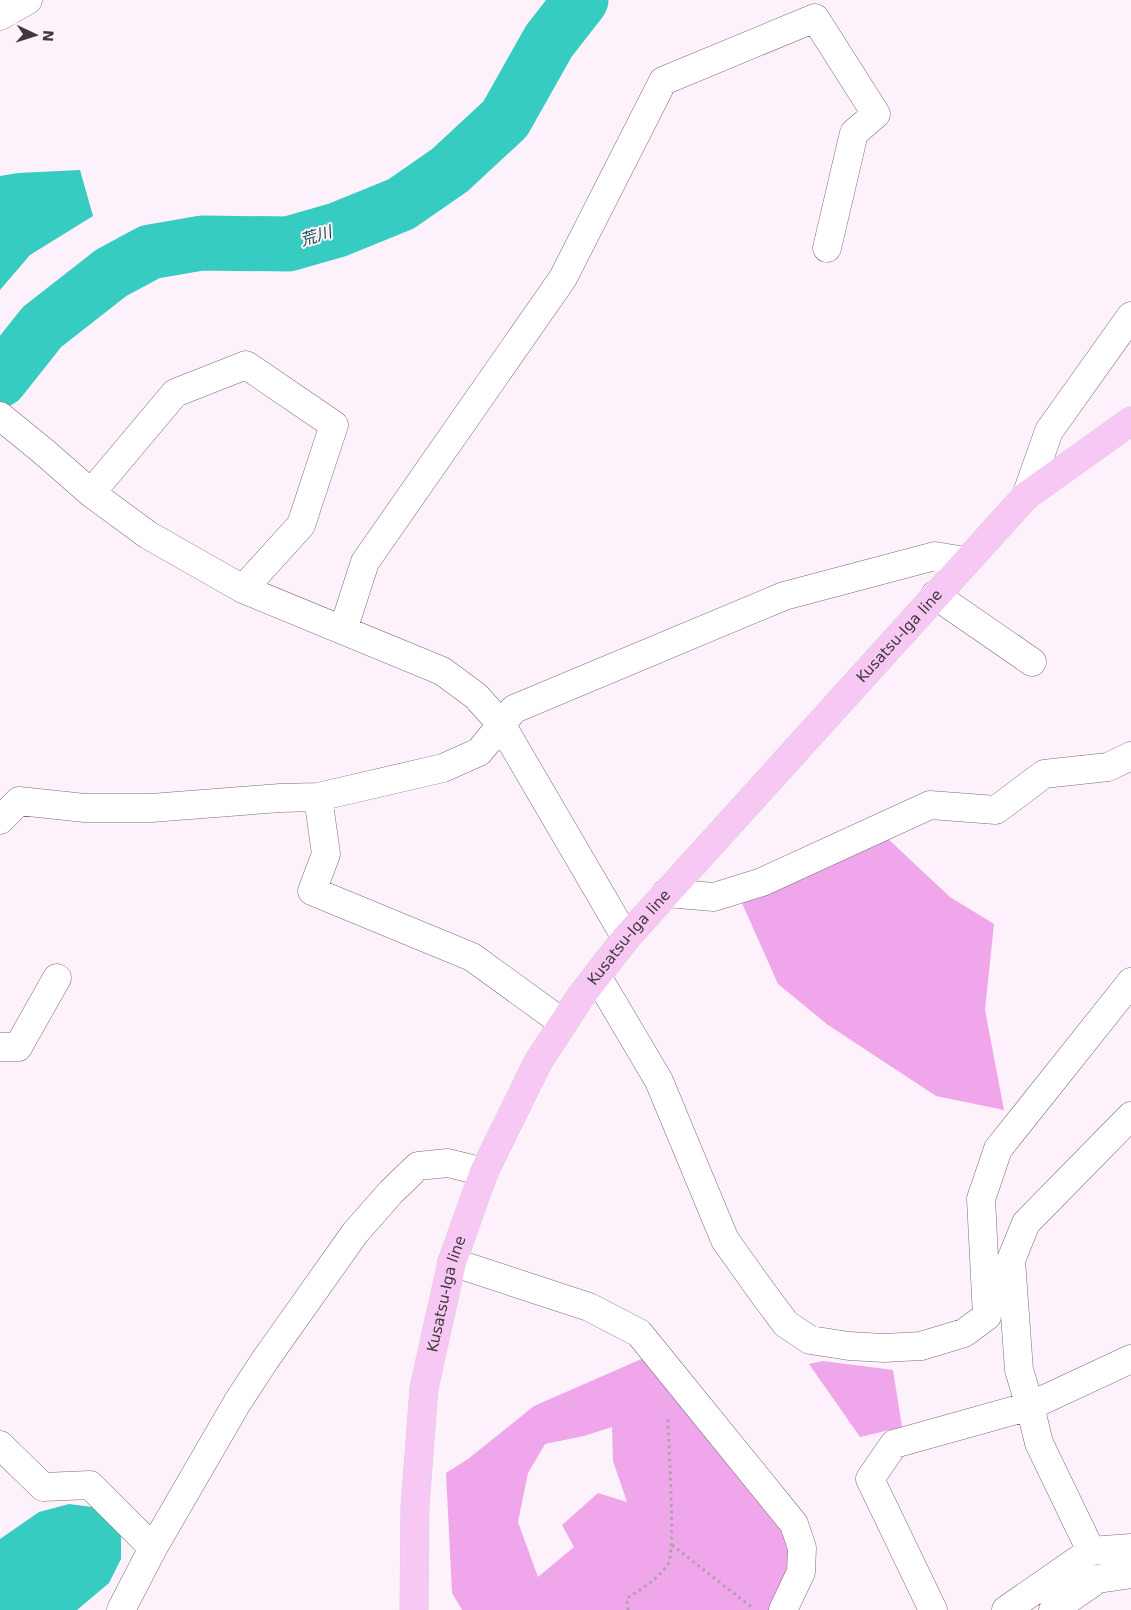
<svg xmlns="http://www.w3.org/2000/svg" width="1131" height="1610" viewBox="0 0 1131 1610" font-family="'DejaVu Sans','Noto Sans JP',sans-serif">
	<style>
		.green { fill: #efa6ea; fill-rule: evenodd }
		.water { fill: #36ccc2 }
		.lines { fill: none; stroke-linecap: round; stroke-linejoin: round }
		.river { stroke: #36ccc2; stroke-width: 55 }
		.minor-casing { stroke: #7b6c79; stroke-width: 29 }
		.major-casing { stroke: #d5d3d5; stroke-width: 29 }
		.path { stroke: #aca2ab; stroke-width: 3; stroke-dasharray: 2.5 4; stroke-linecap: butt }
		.minor { stroke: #fff; stroke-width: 28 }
		.major { stroke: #f8c8f5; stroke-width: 28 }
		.labels { text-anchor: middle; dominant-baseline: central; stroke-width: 4; stroke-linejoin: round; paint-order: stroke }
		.street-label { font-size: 15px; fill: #3f383e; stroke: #fdf2fc }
		.water-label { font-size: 16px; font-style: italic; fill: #104e4a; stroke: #fdf2fc }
	</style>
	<rect width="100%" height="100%" fill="#fdf2fc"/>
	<!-- green -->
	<path class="green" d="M886,837L950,897L994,924L985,1010L1004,1110L936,1096L828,1025L778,984L741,901Z
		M646,1357L778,1520L789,1548L788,1586L778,1610H462L452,1593L446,1473L468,1459L534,1406ZM612,1427L613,1461L627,1502L598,1493L562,1525L574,1547L538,1577L518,1522L528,1473L545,1444L584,1436Z
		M823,1361L893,1370L902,1427L860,1437L809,1364Z"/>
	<!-- water -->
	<path class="water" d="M80,170L93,216L30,255L0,290V176L18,173Z
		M69,1504L92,1507L111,1518L121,1533V1559L109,1583L77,1610H0V1539L39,1512Z"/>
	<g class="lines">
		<!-- river -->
		<path class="river" d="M0,380L42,327L111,273L150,252L202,243L288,244L337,230L401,204L450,170L505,119L549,41L581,0"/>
		<defs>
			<path id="minor" d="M0,16L28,0
				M0,416L43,451L91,493L148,535L243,589L442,671L476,696L501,724L626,938
				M91,493L175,393L246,365L334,425L301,525L243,589
				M1026,496L1049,431L1131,316
				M935,595L1032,662
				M343,630L365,562L563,278L663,81L815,18L876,114L854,133L827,248
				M318,797L326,854L312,891L472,957L563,1023
				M0,820L19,801L85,808H151L280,798L318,797L443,768L479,752L514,709L784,596L935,556L965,561
				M666,893L714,897L762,882L930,805L996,810L1044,774L1108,767L1131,756
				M597,976L659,1081L725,1240L765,1296L786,1324L810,1340L849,1346L884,1348L921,1346L964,1333L987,1316L981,1199L998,1149L1131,982
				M0,1047H18L57,978
				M452,1262L589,1307L639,1333L794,1524L802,1548L801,1572L783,1610
				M0,1445L43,1487L90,1485L153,1548
				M1091,1551L1039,1443L1030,1406L1019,1370L1011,1260L1026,1223L1131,1116
				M121,1610L153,1548L237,1403L265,1360L355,1233L391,1192L418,1166L448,1163L484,1172
				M933,1610L870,1479L894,1444L1030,1406L1131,1359
				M1006,1610L1091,1551L1131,1548
				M1053,1610L1098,1579L1131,1574"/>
			<g id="major">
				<path id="s1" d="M414,1610L415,1506L424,1388L452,1262L484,1172L538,1062L581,996L626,938L1026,496L1131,421"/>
			</g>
		</defs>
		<!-- minor casing -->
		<use href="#minor" class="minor-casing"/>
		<!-- major casing -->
		<use href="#major" class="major-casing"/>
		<!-- path -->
		<path class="path" d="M672,1545L754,1609
			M628,1610L627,1598C642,1589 658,1579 668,1564C676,1554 668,1437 668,1416"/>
		<!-- minor -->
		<use href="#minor" class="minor"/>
		<!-- major -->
		<use href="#major" class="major"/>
	</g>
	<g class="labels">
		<!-- street labels -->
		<g class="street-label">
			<text stroke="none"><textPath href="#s1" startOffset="1129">Kusatsu-Iga line</textPath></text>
			<text stroke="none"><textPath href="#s1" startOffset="724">Kusatsu-Iga line</textPath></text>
			<text stroke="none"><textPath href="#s1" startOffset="319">Kusatsu-Iga line</textPath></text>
		</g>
		<!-- water labels -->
		<g class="water-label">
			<text transform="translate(316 236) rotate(-17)">荒川</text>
		</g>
	</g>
	<!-- north arrow -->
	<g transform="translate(35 35) rotate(94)" stroke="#fdf2fc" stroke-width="4" paint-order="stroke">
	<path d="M0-4L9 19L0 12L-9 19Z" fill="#3f383e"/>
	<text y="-8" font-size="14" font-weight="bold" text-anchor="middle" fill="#3f383e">N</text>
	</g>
</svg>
